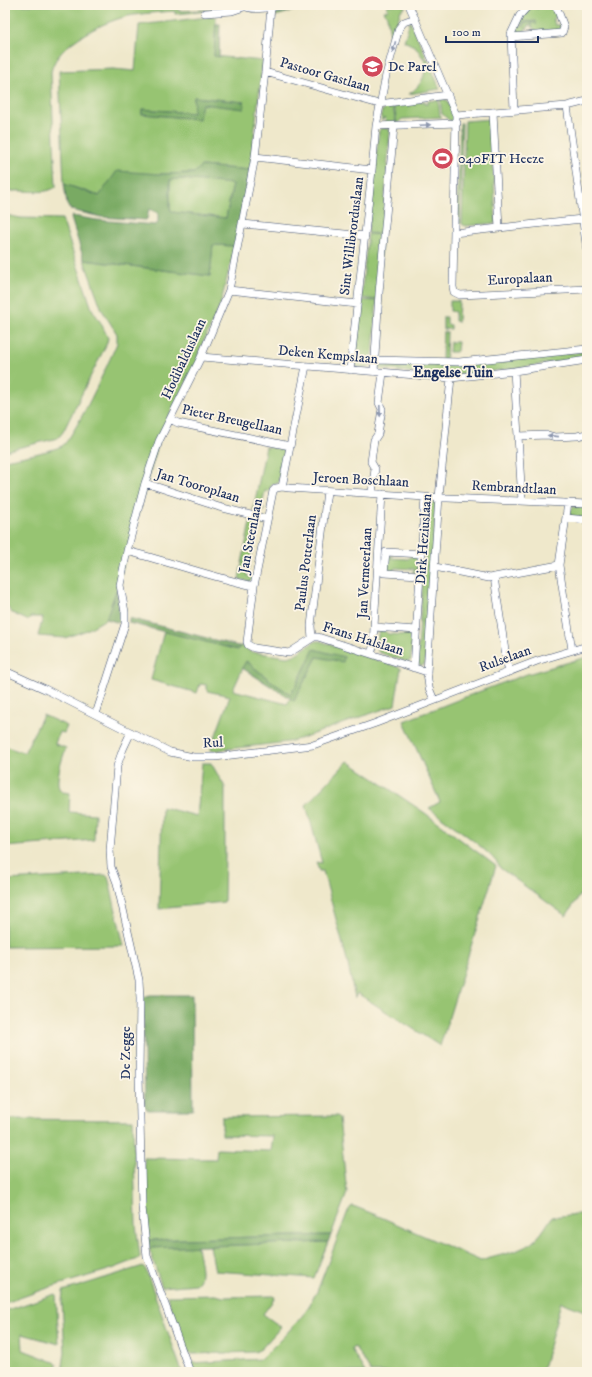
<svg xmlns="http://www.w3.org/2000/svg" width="592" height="1377" viewBox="0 0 592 1377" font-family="'IM FELL DW Pica',serif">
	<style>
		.green { fill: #97c472; stroke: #597a68; fill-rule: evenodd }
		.forest { fill: #79aa64; stroke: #4a6c61; fill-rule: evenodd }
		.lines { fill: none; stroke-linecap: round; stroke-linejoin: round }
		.minor-casing { stroke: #3b4b6e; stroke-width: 8 }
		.minor { stroke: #fff; stroke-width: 7 }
		.oneway { fill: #8d97ae }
		.labels { text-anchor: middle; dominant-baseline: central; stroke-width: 3.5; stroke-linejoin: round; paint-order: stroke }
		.poi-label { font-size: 14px; fill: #1b2f5e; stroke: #fcf5e5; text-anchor: start }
		.street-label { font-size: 14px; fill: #1b2f5e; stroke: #fcf5e5 }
		.neighbourhood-label { font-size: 15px; font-weight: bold; fill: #1b2f5e; stroke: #fcf5e5 }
	</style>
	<rect width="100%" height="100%" fill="#fcf5e5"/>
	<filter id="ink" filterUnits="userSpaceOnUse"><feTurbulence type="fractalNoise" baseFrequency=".025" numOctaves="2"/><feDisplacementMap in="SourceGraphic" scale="8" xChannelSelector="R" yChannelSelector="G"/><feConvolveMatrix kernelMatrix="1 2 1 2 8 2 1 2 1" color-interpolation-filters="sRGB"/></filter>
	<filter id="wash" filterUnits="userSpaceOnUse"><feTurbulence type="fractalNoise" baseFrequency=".012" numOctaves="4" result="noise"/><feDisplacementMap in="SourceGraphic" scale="16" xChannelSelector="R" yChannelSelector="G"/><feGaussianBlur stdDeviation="0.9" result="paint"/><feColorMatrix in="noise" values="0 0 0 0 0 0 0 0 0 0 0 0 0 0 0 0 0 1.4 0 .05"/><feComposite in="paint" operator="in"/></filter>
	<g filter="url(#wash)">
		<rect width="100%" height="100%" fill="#efe8cb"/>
		<!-- green -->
		<path class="green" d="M5,5H178V11L228,9L229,5H236L232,9L175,14V11C161,12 148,13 134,15C108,19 56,43 51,72L56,187C41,197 21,187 5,193V41L6,32H5Z
			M297,5H313L276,16V9Z
			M387,5H404L405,8L401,10L393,37L392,38L390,35L387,16L384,11L388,10Z
			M532,5L537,9C544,5 548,4 555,9L557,17L553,18L555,25H561L559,31L535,32L534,28H532L531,26L533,25H528V28L525,29L526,32L517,34L514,31L518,26H525H524V23L535,22L536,25V21L523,22V24H517Z
			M216,16L214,56L263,61L250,170L201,166L194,173L160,174L100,196L64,184L59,71L113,69L135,71L139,25ZM194,97L244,102V108L201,104L198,119L142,114V109L194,113Z
			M410,21L426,56L423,58L416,47L404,41Z
			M427,58L440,89L409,94C421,86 428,74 424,59Z
			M440,99L447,100L453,114L454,121H450L442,114Z
			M438,100L440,115L442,117L402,119L397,124L394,105L425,101V104H428V101Z
			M393,107L396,124L384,123L386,120L384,118L382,121L381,117L382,110L383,111L385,108Z
			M491,119L496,223L465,226L462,224L465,121Z
			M460,123H462L460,224H457Z
			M381,128L389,129L390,132L382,234L368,233L379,131Z
			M180,179L233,183L226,218L172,212L170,208V180Z
			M5,215L21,218L62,219L92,309L101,323L108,338L107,343L63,432L58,438L5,451Z
			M368,234L382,235L377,300L361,298Z
			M213,245L235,246L220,306L198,354L199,359L163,427L117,588L106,619L87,630L65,638L38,636L43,617H31L27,620L12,613L5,604V460C20,457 49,452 62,446C73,440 110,360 117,343V334L102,310L84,260L210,276Z
			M361,300L377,301L372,365L368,368L356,367L354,364Z
			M450,301H459L458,322L455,321V312L450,311Z
			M443,317H447V324L451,325V329H443Z
			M443,332H447L446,359H442Z
			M450,342H458L457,351L456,352H449Z
			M587,351V357C544,364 501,372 457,374C431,376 404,371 378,369L377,364L379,363L445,365Z
			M266,446L267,448L269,447L284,450V452L278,483L272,484L269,491H265L261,508L265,509L261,512L253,511Z
			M431,501L436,504L425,664L421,666L417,663L428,502Z
			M573,507H587V518L571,516L569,512Z
			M251,517L262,521L263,525L258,524L247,576L253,578L250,582L239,579Z
			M394,555L391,558L408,559L413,555L418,558L417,572L412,573L415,569L396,568L391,572L386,567L388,556Z
			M164,631L234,649L238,650L239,647L238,646H244L248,650L252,652L288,657L294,655L316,641H320L401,668L395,705L299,739L288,742L210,751L230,696L207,691V685L200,684L197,693L151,680ZM314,650L344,657H317L294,700L290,699L287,704L233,690L246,661L275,684L290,694L296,686Z
			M380,631H385L388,634L410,635L409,632L412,633L411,660L407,662L378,652V634Z
			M587,657V885L566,916L500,868C495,853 443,819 429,808L440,802L404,721L478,692L527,674Z
			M43,715L67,726L64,733L59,732L55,744L66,748C63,757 53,783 61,791C63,793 67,792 70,793L69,812L95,814L94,840L5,847V749L7,747L24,753Z
			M348,761L425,813L496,866L440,1046L357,993L355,998L347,960L323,871H319L316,862L322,863L306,805Z
			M202,763H211L225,787V854L224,902L159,909L162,807L197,816Z
			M105,875L108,876L124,946L5,947V880Z
			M337,1116L339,1118L347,1193L331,1235L146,1240L144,1158L216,1159L217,1149L271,1151L273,1136L222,1135V1117Z
			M5,1119L133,1120L136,1225L140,1257L138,1259L112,1269L51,1287L5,1303Z
			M353,1206L376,1215L481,1261C499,1254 523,1253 537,1238C543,1232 547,1224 552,1217L587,1213V1312L561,1302L542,1372H371L355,1347L351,1349L365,1372H193L190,1363L261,1359C276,1344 293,1328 307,1310C311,1305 311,1298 316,1294L348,1211L351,1207Z
			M328,1242L314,1278L215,1271L210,1246Z
			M197,1246C198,1256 206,1278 196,1284L162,1287L149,1248Z
			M143,1266L146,1270L182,1372H62L65,1352L62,1302L63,1291Z
			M55,1294L56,1295L59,1344L22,1334L23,1350L57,1363L56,1372H5V1311Z
			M216,1295L223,1297L274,1296L275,1298L263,1314L281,1327L261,1349L255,1352L194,1354L186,1353L167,1296Z"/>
		<!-- forest -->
		<path class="forest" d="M216,24H220L219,57L214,56Z
			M194,97L244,102V109L202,104L199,119L142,114V109L193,113Z
			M201,166L250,170L235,246L213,245L210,276L84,260L71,218L72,216L97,220L155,225L158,223V213L149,209L147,219L146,220L101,217L71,210L67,205L64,184L99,196L117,171L160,174L194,173ZM180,179L233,184L226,218L172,212L170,208V180Z
			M117,588L120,620V623L106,619Z
			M129,618L238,646L240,647L239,649H234L129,623Z
			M314,649L344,657L343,662L317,657L294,701L242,668L246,661L275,684L290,694L296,686Z
			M150,995H192L193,1110H148L145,1108L143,997Z
			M331,1235L328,1242L149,1248L146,1240Z"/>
	</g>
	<g filter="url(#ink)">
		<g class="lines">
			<defs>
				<path id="minor" d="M241,5C253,12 273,7 286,5
					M409,5L456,115L453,287L454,292L460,295L587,289
					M205,13L232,11L244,7
					M511,37L562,33L564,27L557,8L553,5
					M265,72L379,104L448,95
					M567,106L587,251
					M514,110L511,34L520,15L529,5
					M456,115L567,106L587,101
					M376,126L457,123
					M255,157L372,170
					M243,224L365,236
					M499,228L582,219
					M454,233L499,228L493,112
					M229,290L357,304
					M201,357L451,378L514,371L587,360
					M374,360L459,362L587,349
					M306,366L282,487L276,488L273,491L254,586L247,642L248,645L254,648L289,653L314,637H318L427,672
					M350,370L372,170L376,126L386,75L399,28L404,22L415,18
					M514,371L522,501
					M374,372L379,293L394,126
					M170,419L178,423L290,446
					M518,436L548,435L555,437L577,436L587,434
					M145,483L219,507L267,519
					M282,487L289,488L425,497L587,504
					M372,493L375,469L371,462L374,440L378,434L382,409L379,403L383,373
					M568,503L559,565L572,650
					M566,518L587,520
					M127,551C170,562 211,577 254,586
					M435,567L489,578L559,565
					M420,575L384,573L386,552L422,554
					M494,577L507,664L510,672
					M374,627L417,630
					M312,638L311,626L327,491
					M371,654L373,647L374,627L382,494
					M414,668L425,497
					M5,671L45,689L170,752L193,757H215L313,745L376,723L537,661L587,646
					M434,700L429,688L427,672L439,497L451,378
					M96,714L125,624V612L120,585L127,551L145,483L159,441L201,357L229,290L255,157L265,72L271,7
					M131,732L123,749L117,766L110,850L111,867L117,883L139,980L140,998L139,1075L142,1207L147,1256L190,1372"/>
			</defs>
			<!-- minor casing -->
			<use href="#minor" class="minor-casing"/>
			<!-- minor -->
			<use href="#minor" class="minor"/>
		</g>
		<!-- one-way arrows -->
		<defs><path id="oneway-solid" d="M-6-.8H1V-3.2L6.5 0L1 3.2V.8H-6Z"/></defs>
		<g class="oneway">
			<use href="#oneway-solid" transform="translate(394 47) rotate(105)"/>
			<use href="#oneway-solid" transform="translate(425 125) rotate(-2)"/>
			<use href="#oneway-solid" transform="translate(380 411) rotate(88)"/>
			<use href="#oneway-solid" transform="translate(553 436) rotate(-174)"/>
		</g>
	</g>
	<!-- icons -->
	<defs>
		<symbol id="school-disc" viewBox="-11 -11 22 22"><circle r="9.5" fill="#d1495b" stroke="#fcf5e5"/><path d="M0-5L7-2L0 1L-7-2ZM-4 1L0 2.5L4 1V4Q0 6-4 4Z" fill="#fff"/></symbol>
		<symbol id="stadium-disc" viewBox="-11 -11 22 22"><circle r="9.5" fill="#d1495b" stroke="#fcf5e5"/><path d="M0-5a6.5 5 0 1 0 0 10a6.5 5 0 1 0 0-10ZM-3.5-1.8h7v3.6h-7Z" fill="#fff"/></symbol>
	</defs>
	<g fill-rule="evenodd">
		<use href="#school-disc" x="360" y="54" width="25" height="25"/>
		<use href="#stadium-disc" x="430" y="146" width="25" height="25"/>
	</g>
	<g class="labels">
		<!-- poi labels -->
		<g class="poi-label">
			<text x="388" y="67">De Parel</text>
			<text x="458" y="159">040FIT Heeze</text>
		</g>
		<!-- street labels -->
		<g class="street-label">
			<text transform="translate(325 75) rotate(16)">Pastoor Gastlaan</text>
			<text transform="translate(352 236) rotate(-83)">Sint Willibrorduslaan</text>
			<text transform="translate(520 279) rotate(-3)">Europalaan</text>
			<text transform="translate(328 355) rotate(5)">Deken Kempslaan</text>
			<text transform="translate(184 359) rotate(-65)">Hodibalduslaan</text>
			<text transform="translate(232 420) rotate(12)">Pieter Breugellaan</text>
			<text transform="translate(361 480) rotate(3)">Jeroen Boschlaan</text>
			<text transform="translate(198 486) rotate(17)">Jan Tooroplaan</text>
			<text transform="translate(514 488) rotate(3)">Rembrandtlaan</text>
			<text transform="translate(251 536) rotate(-79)">Jan Steenlaan</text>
			<text transform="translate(424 539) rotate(-86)">Dirk Heziuslaan</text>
			<text transform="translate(306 563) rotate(-83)">Paulus Potterlaan</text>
			<text transform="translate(365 573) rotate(-87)">Jan Vermeerlaan</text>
			<text transform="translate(363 639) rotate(17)">Frans Halslaan</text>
			<text transform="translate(505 659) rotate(-20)">Rulselaan</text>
			<text transform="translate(213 743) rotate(-3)">Rul</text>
			<text transform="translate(126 1053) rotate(-90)">De Zegge</text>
		</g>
		<!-- neighbourhood labels -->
		<g class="neighbourhood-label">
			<text x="453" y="372">Engelse Tuin</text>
		</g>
	</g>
	<!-- margin -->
	<rect width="592" height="1377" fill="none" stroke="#fcf5e5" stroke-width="20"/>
	<!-- scale -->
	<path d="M446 36v6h92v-6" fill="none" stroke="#1b2f5e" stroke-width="2"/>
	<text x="452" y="36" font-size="12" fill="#1b2f5e" stroke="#fcf5e5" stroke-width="3" paint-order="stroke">100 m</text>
</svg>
